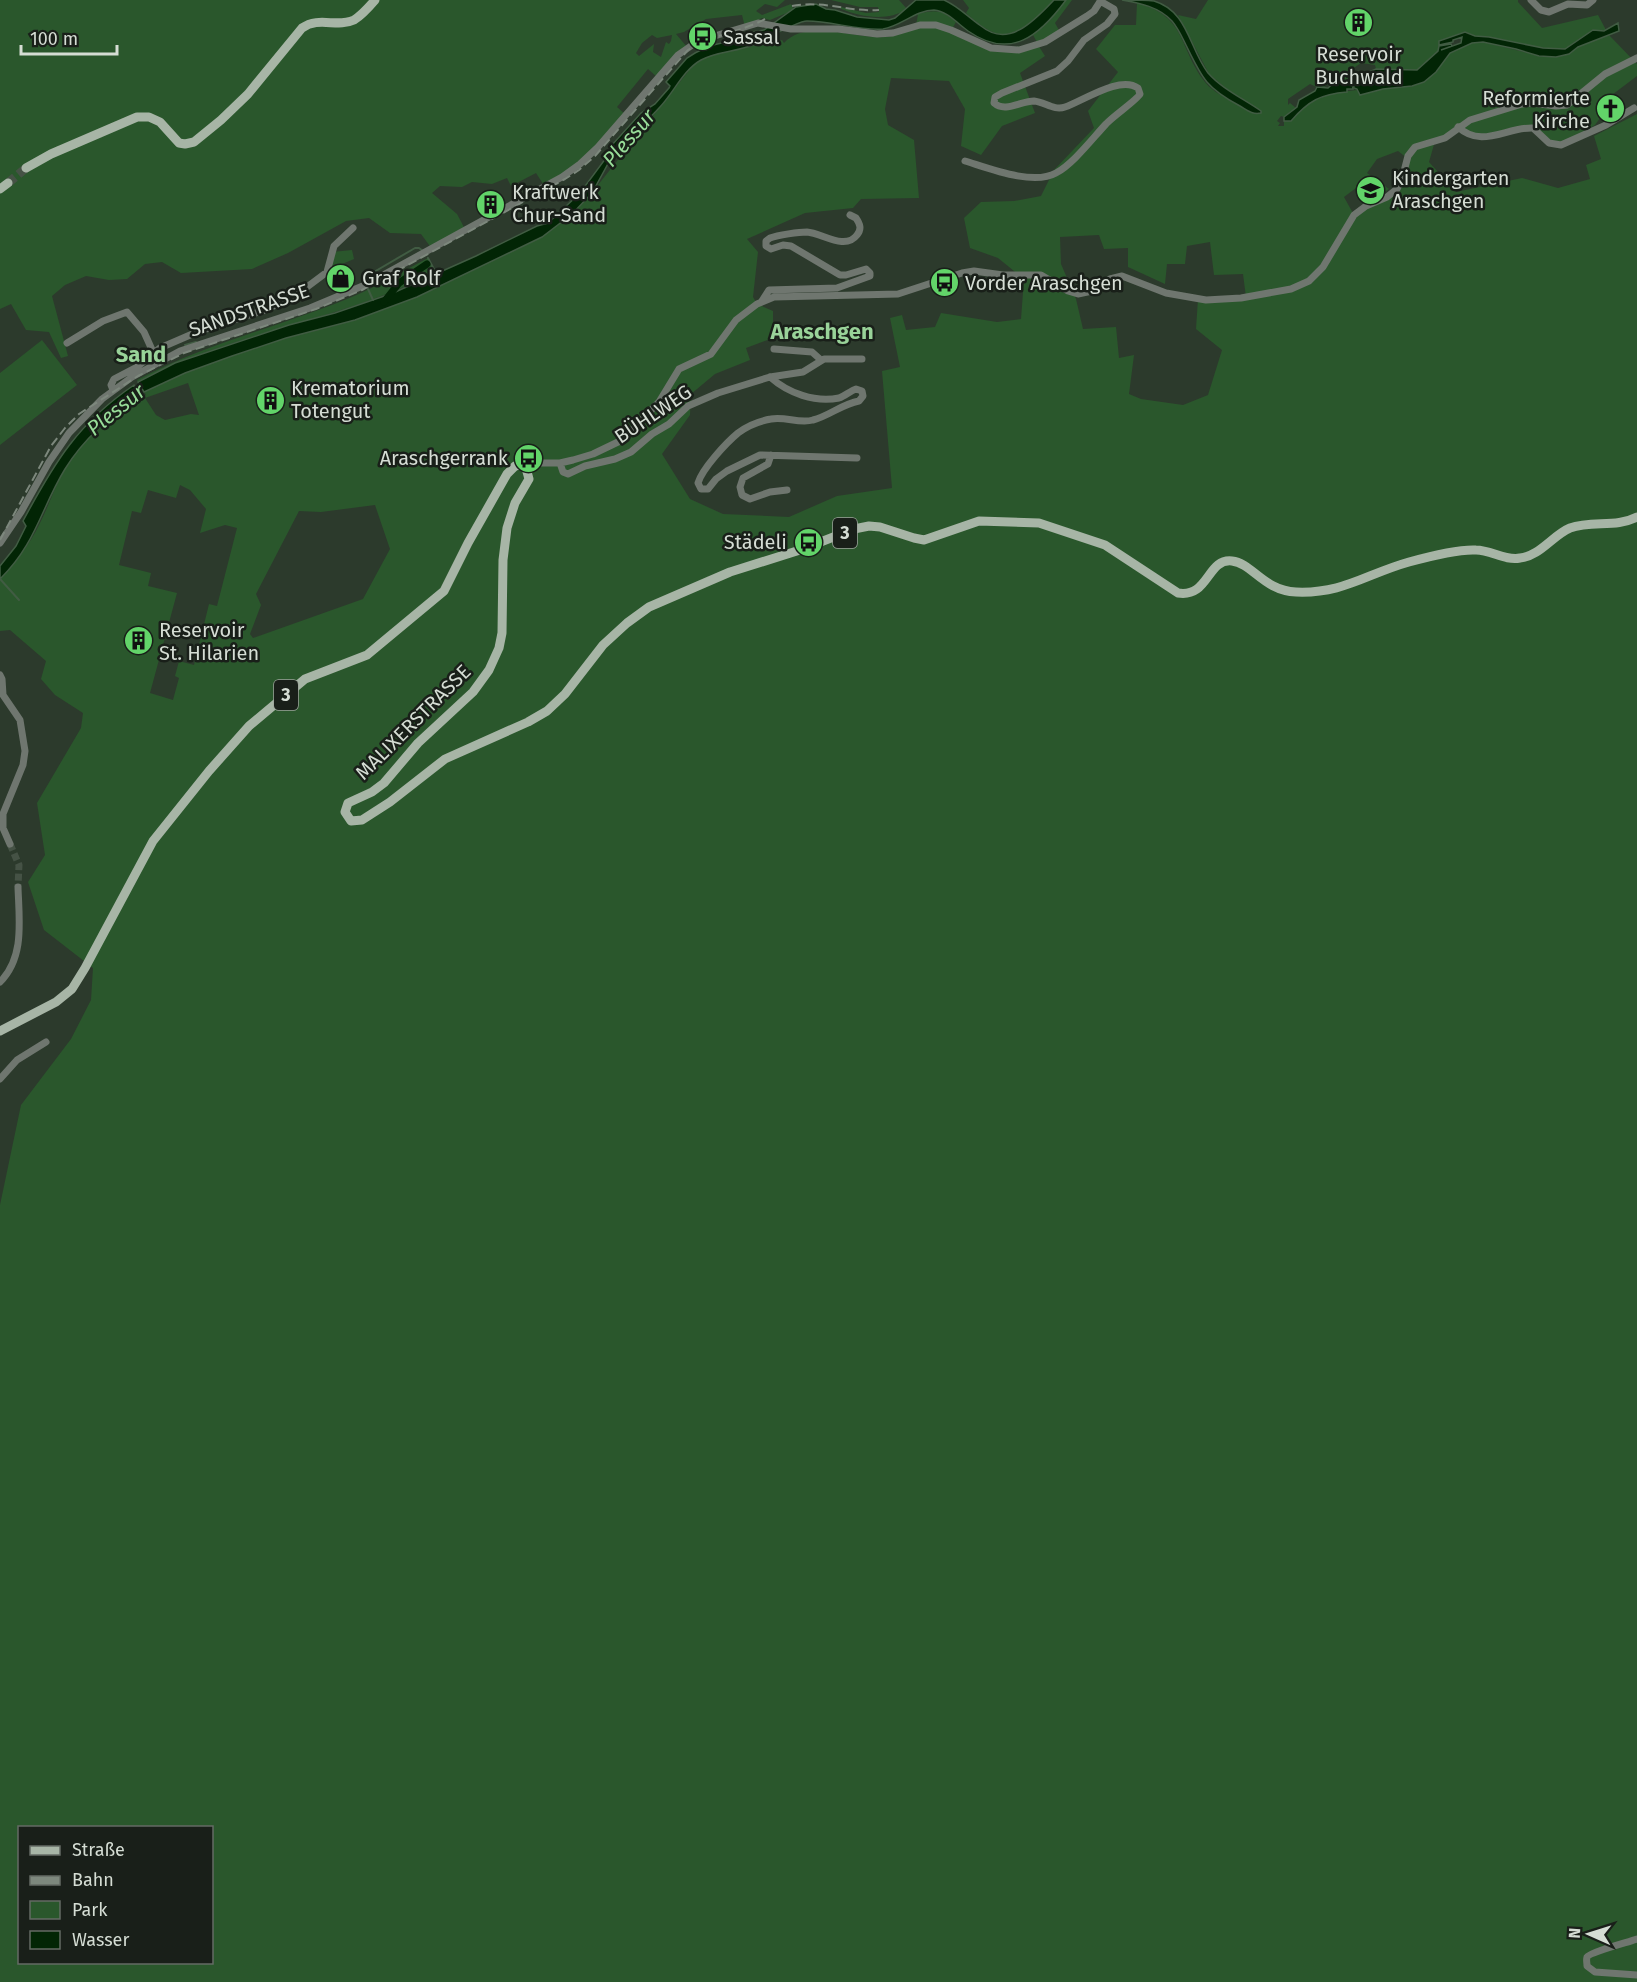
<svg xmlns="http://www.w3.org/2000/svg" width="1637" height="1982" viewBox="0 0 1637 1982" font-family="'Fira Sans',sans-serif">
	<style>
		.green { fill: #2a572c; fill-rule: evenodd }
		.water { fill: #022505; stroke: #415c43; stroke-width: 1.5 }
		.lines { fill: none; stroke-linecap: round; stroke-linejoin: round }
		.stream { stroke: #415c43; stroke-width: 2 }
		.canal { stroke: #022505; stroke-width: 7 }
		.minor-tunnel { stroke: #455245; stroke-width: 7; stroke-dasharray: 7 3.5; stroke-linecap: butt }
		.major-tunnel { stroke: #455245; stroke-width: 9; stroke-dasharray: 9 4.5; stroke-linecap: butt }
		.minor { stroke: #6f766f; stroke-width: 7 }
		.major { stroke: #a7b5a6; stroke-width: 9 }
		.rail { stroke: #7d887d; stroke-width: 2; stroke-dasharray: 9 4.5; stroke-linecap: butt }
		.labels { text-anchor: middle; dominant-baseline: central; stroke-width: 5; stroke-linejoin: round; paint-order: stroke }
		.shield { fill: #191f19; stroke: #9da49c; stroke-width: 1.5 }
		.shield-label { font-size: 18px; font-weight: bold; fill: #d5ddd4 }
		.poi-label { font-size: 20px; fill: #d5ddd4; stroke: #191f19; text-anchor: start }
		.street-label { font-size: 20px; fill: #d5ddd4; stroke: #191f19 }
		.water-label { font-size: 21px; font-style: italic; fill: #98dd99; stroke: #191f19 }
		.quarter-label { font-size: 22px; font-weight: bold; fill: #99d399; stroke: #191f19 }
	</style>
	<rect width="100%" height="100%" fill="#2c3a2c"/>
	<!-- green -->
	<path class="green" d="M0,0H785L777,7L765,4L756,11L762,15L791,4L794,10L770,20L762,18L745,27L742,15L706,19L684,32L676,34L687,47L658,78L648,69L617,107L626,115L598,147L545,187L536,173L511,186L507,178L492,184L472,182L462,187L440,186L432,193L457,214L466,231L432,249L421,234L390,233L369,218L346,221L288,253L252,269L181,273L162,262L145,264L127,279L109,280L86,276L65,285L52,296L68,356L61,358L49,332L26,330L11,304L0,309ZM652,35L657,38L672,35L671,41L669,44L666,42L661,57L653,52L654,44L639,56L636,53L642,43Z
		M831,0H899L907,9C887,22 862,17 841,9V7L866,13L879,12L878,7H860Z
		M963,0H1054C1021,34 1006,51 966,13L969,8Z
		M1066,0H1072L1055,23L1060,32L1038,45L1045,56L1020,73L1035,113L1002,126L981,155L961,146L965,109L949,81L891,78L885,109L888,125L914,140L919,198L861,199L853,208L805,213L747,239L758,252L753,297L757,304L773,311V338L746,348L750,360L715,374L691,394L690,415L662,454L690,499L723,514L789,517L837,496L892,488L882,371L900,367L890,318L902,315L906,330L935,327L941,313L997,322L1021,319L1024,279L998,258L970,248L964,218L981,202L1014,201L1041,196L1054,170L1094,128L1088,111L1118,72L1096,49L1115,25H1136L1137,3C1185,16 1178,43 1202,78C1210,90 1223,97 1235,103C1242,107 1249,112 1256,114H1260L1261,111L1227,89L1209,74L1178,15L1196,19L1208,0H1518V2L1542,28L1598,15L1606,30H1593L1565,49L1543,48L1489,37L1475,36L1465,32L1439,41V51L1417,70H1378L1376,69L1375,65L1361,63L1351,70L1349,78L1344,81L1319,82L1322,85L1330,83L1321,89L1310,84L1288,99V105L1290,103L1296,108L1284,117L1281,116L1277,121L1280,123L1278,126H1284V121H1291C1295,116 1299,110 1304,106C1318,95 1340,92 1357,90L1360,95L1383,89L1420,84L1433,75L1450,53L1472,43L1483,42L1545,57L1569,54L1578,47L1608,34L1637,64V76L1600,104L1603,111L1598,114L1600,118L1595,125L1587,130L1557,145L1536,129L1484,137L1458,128L1435,141L1429,162L1456,192L1522,178L1558,188L1590,179L1586,165L1601,159L1594,136L1637,114V1982H0V1205L21,1105L71,1039L91,1000L93,968L44,930L28,882L45,855L37,803L81,728L83,713L55,695L41,679L46,661L10,630L0,631V579C16,562 30,544 40,523C49,505 55,486 65,469C84,438 111,416 139,395L141,398L146,395L144,392L185,373L232,356L286,338L338,325L417,297L542,237L572,214L586,200L691,68C704,54 726,53 744,48C753,46 762,41 771,38L773,43L782,40L784,43C806,18 855,39 886,37C896,36 907,30 916,26L918,14C935,10 941,9 956,22L952,29L997,49L1038,44L1033,35ZM1398,151L1407,158L1394,192L1354,215L1344,197L1356,188L1365,201L1386,191L1389,189L1367,173L1377,159ZM1099,235L1104,249L1128,248V267L1165,284L1167,264H1185L1187,246L1210,242L1214,275L1243,274L1246,297L1198,299L1196,329L1222,350L1208,395L1183,405L1141,399L1129,394L1134,355L1119,358L1116,327L1083,329L1076,299L1061,264L1060,237ZM188,383L199,415L191,414L165,420L156,415L145,398ZM180,485L190,490L206,509L200,533L225,525L237,528L217,606L209,604L194,665L179,661L175,676L179,678L173,700L150,693L177,593L148,586L151,573L119,565L132,511L141,513L148,490L176,498ZM375,505L390,549L363,599L253,638L250,634L261,605L256,594L299,511L321,512ZM20,1828H212V1962H20Z
		M352,250L354,259L328,270L332,252Z
		M428,258L436,272C341,321 232,332 138,382L137,380C200,346 270,329 337,303C369,291 398,274 428,258Z
		M42,340L77,385L0,445V373Z"/>
	<!-- water -->
	<path class="water" d="M916,0C924,0 937,0 944,0C958,6 968,17 981,26C1009,49 1035,20 1054,0H1066C1040,35 1011,61 968,31C958,24 947,11 934,10C916,10 901,26 883,29C860,31 831,21 807,21C797,21 764,40 753,45C736,52 717,51 701,60C683,70 673,94 659,108C651,117 642,125 634,134H628L609,162L592,193L572,214L542,237L417,297L355,320L286,338L232,356L185,373L144,392L138,382L175,363L289,325L335,313L393,293L476,256L537,226L548,223L580,193L609,154L611,146L641,113L655,104L669,88L670,86L666,82L687,58L695,53L709,46L747,37L752,32L764,30L796,7L816,4L826,9L835,10L857,17L889,20L895,18Z
		M1122,0C1132,0 1145,0 1154,1C1188,11 1189,48 1208,73C1222,89 1244,99 1261,111V113C1252,115 1247,110 1240,106C1206,88 1202,78 1186,45C1182,37 1178,28 1172,21C1159,7 1140,3 1122,0Z
		M1618,23L1619,31L1578,47L1569,54L1556,57L1539,56L1516,49L1483,42L1472,43L1450,53L1436,72L1424,82L1412,86L1383,89L1360,95L1357,89L1354,88L1353,79L1376,69L1417,70L1438,51L1439,46L1451,44L1452,46L1441,50L1461,43L1462,37L1453,40V42L1439,45V41L1465,32L1475,36L1489,37L1543,48L1565,49L1593,30L1604,31Z
		M1352,80V82L1346,84H1352L1353,89H1347V92C1321,94 1308,101 1291,121H1284V117L1297,107L1299,100L1315,91L1317,87L1328,88L1335,82Z
		M134,385L139,395C111,416 84,438 65,469C41,508 36,544 0,579V566L16,546L26,526L23,521C54,463 78,423 134,385Z"/>
	<g class="lines">
		<!-- stream -->
		<path class="stream" d="M428,258L437,275
			M362,279L415,248H419L423,251
			M368,289L373,300
			M185,345L196,342
			M0,579L19,600"/>
		<!-- canal -->
		<path class="canal" d="M384,302L399,283L427,264"/>
		<!-- minor-tunnel -->
		<path class="minor-tunnel" d="M10,844L19,865L18,887"/>
		<!-- major-tunnel -->
		<path class="major-tunnel" d="M8,183L26,168"/>
		<!-- minor -->
		<path class="minor" d="M1531,0L1541,10L1549,12L1568,4L1587,5L1593,0
			M1458,127C1482,149 1506,127 1533,128L1549,143L1561,145L1606,125L1634,108
			M965,161C988,168 1033,186 1056,173C1073,164 1092,139 1106,124C1113,116 1137,100 1140,94L1138,88C1120,75 1083,101 1065,107C1054,111 1045,102 1034,101C1021,101 1005,113 994,103L995,97L1002,93L1057,71L1068,61L1084,40L1107,24L1115,14L1114,9L1100,1
			M762,301L769,290L837,288L870,276V273L866,269L846,275H840L791,246L783,245L771,249L766,246V241L770,238C778,235 799,232 807,232C822,233 845,251 857,235C862,229 860,224 856,218L850,215
			M67,343L103,321L127,312L144,332L153,352
			M774,349L812,352L821,360
			M770,377C788,393 815,403 839,398C845,396 850,391 856,389L862,391L863,396L859,401C842,404 829,416 813,420C799,424 785,416 771,419C760,421 747,426 738,433C726,443 702,469 698,483L701,489H708L716,479L727,471L760,455L857,458
			M113,390L111,385L114,379L137,367L160,348L197,332L268,309L303,290L327,272L334,246L353,228
			M771,455L768,464L743,478L740,487L742,495L750,499L770,492L787,490
			M560,463L563,472L568,474L585,466L615,459L631,452L652,434L669,424L688,406L718,393L770,377L803,372L824,359H862
			M526,468L535,463H560L573,460L593,454L618,442L631,431L659,402L679,369L711,354L736,320L757,304L774,297L898,294L962,273L974,271L1003,275H1041L1068,291L1078,294L1092,291L1110,279L1122,276L1166,293L1206,300L1241,298L1291,289L1309,281L1323,267L1354,215L1366,206L1387,197L1397,189L1402,179L1408,156L1415,147L1445,138L1470,120L1522,104L1532,103L1556,106L1567,105L1605,74L1637,58
			M0,543L21,512L49,462L69,433L102,399L132,377L180,351L310,308L365,285L562,177L580,164L598,147L678,55L698,41L758,23L791,29H838L877,34L893,33L920,25H936L951,30L991,48L1019,50L1045,42L1087,16L1094,11L1101,0
			M0,675L2,679L3,695L20,720L25,751L23,765L3,814V828L10,844
			M0,982C25,957 19,920 18,887
			M0,1079L17,1060L46,1042
			M1637,1939C1629,1942 1590,1952 1587,1957C1586,1960 1587,1962 1587,1966L1595,1972L1637,1975"/>
		<!-- major -->
		<path class="major" d="M26,168L51,154L137,117H149L160,122L179,143L185,144L194,142L221,120L248,94L302,28C319,16 337,28 354,20C362,15 369,7 375,0
			M0,189L8,183
			M0,1031L56,1002L72,989L85,968L153,841L209,771L249,726L305,679L367,655L444,591L468,543L507,474L515,466L520,465L526,468L529,479L515,503L507,528L503,560L502,633L499,648L489,670L473,692L418,743L384,783L372,792L348,803L345,812L351,821L362,820L390,802L445,759L528,722L547,711L565,694L603,645L627,623L649,607L730,572L800,550L854,529L869,526L880,527L914,538L924,540L979,521L1039,523L1105,545L1178,593C1209,598 1207,558 1232,561C1252,563 1264,591 1296,592C1343,594 1366,574 1409,562C1427,557 1457,549 1476,550C1491,550 1505,561 1520,558C1540,556 1553,535 1570,528C1592,520 1616,528 1637,517"/>
		<!-- rail -->
		<path class="rail" d="M792,6C823,0 848,12 879,10
			M0,540L51,446L65,428L79,414L138,376L184,353L316,309L362,290L565,179L579,170L595,156L688,50C711,35 741,32 765,19"/>
	</g>
	<!-- icons -->
	<defs>
		<symbol id="building-disc" viewBox="-11 -11 22 22"><circle r="9.5" fill="#62d469" stroke="#191f19"/><path d="M-4-6H4V6H1V3H-1V6H-4ZM-2.5-4.3h1.7v1.8h-1.7ZM.8-4.3h1.7v1.8H.8ZM-2.5-1h1.7V.8h-1.7ZM.8-1h1.7V.8H.8Z" fill="#111"/></symbol>
		<symbol id="bus-disc" viewBox="-11 -11 22 22"><circle r="9.5" fill="#62d469" stroke="#191f19"/><path d="M-5-6H5V4H4V6H2V4H-2V6H-4V4H-5ZM-3.5-4V0h7V-4ZM-3.5 1.2v1.5H-2V1.2ZM2 1.2v1.5H3.5V1.2Z" fill="#111"/></symbol>
		<symbol id="church-disc" viewBox="-11 -11 22 22"><circle r="9.5" fill="#62d469" stroke="#191f19"/><path d="M-1.2-6h2.4v3.5h3.3v2.4h-3.3V6h-2.4V-.1h-3.3v-2.4h3.3Z" fill="#111"/></symbol>
		<symbol id="school-disc" viewBox="-11 -11 22 22"><circle r="9.5" fill="#62d469" stroke="#191f19"/><path d="M0-5L7-2L0 1L-7-2ZM-4 1L0 2.5L4 1V4Q0 6-4 4Z" fill="#111"/></symbol>
		<symbol id="shop-disc" viewBox="-11 -11 22 22"><circle r="9.5" fill="#62d469" stroke="#191f19"/><path d="M-5-2.5h2.3a2.7 3.5 0 0 1 5.4 0H5L5.5 6h-11ZM-1.5-2.5h3a1.5 2.3 0 0 0-3 0Z" fill="#111"/></symbol>
	</defs>
	<g fill-rule="evenodd">
		<use href="#building-disc" x="1342" y="6" width="33" height="33"/>
		<use href="#bus-disc" x="686" y="20" width="33" height="33"/>
		<use href="#church-disc" x="1594" y="92" width="33" height="33"/>
		<use href="#school-disc" x="1354" y="174" width="33" height="33"/>
		<use href="#building-disc" x="474" y="188" width="33" height="33"/>
		<use href="#shop-disc" x="324" y="262" width="33" height="33"/>
		<use href="#bus-disc" x="928" y="266" width="33" height="33"/>
		<use href="#building-disc" x="254" y="384" width="33" height="33"/>
		<use href="#bus-disc" x="512" y="442" width="33" height="33"/>
		<use href="#bus-disc" x="792" y="526" width="33" height="33"/>
		<use href="#building-disc" x="122" y="624" width="33" height="33"/>
	</g>
	<g class="labels">
		<!-- shield labels -->
		<g class="shield">
			<rect x="833" y="518" width="24" height="30" rx="4.5"/>
			<rect x="274" y="680" width="24" height="30" rx="4.5"/>
		</g>
		<g class="shield-label">
			<text x="845" y="533">3</text>
			<text x="286" y="695">3</text>
		</g>
		<!-- poi labels -->
		<g class="poi-label">
			<text x="723" y="37">Sassal</text>
			<text x="1359" y="54" text-anchor="middle">Reservoir<tspan x="1359" dy="23">Buchwald</tspan></text>
			<text x="1590" y="98" text-anchor="end">Reformierte<tspan x="1590" dy="23">Kirche</tspan></text>
			<text x="1392" y="178">Kindergarten<tspan x="1392" dy="23">Araschgen</tspan></text>
			<text x="512" y="192">Kraftwerk<tspan x="512" dy="23">Chur-Sand</tspan></text>
			<text x="362" y="278">Graf Rolf</text>
			<text x="965" y="283">Vorder Araschgen</text>
			<text x="291" y="388">Krematorium<tspan x="291" dy="23">Totengut</tspan></text>
			<text x="508" y="458" text-anchor="end">Araschgerrank</text>
			<text x="787" y="542" text-anchor="end">Städeli</text>
			<text x="159" y="630">Reservoir<tspan x="159" dy="23">St. Hilarien</tspan></text>
		</g>
		<!-- street labels -->
		<g class="street-label">
			<text transform="translate(249 310) rotate(-19)">SANDSTRASSE</text>
			<text transform="translate(653 414) rotate(-34)">BÜHLWEG</text>
			<text transform="translate(413 722) rotate(-45)">MALIXERSTRASSE</text>
		</g>
		<!-- water labels -->
		<g class="water-label">
			<text transform="translate(629 138) rotate(-49)">Plessur</text>
			<text transform="translate(116 410) rotate(-39)">Plessur</text>
		</g>
		<!-- quarter labels -->
		<g class="quarter-label">
			<text x="822" y="331">Araschgen</text>
			<text x="141" y="354">Sand</text>
		</g>
	</g>
	<!-- legend -->
	<rect x="18" y="1826" width="195" height="138" fill="#191f19" stroke="#646b64" stroke-width="1.5"/>
	<rect x="30" y="1846" width="30" height="9" fill="#a7b5a6" stroke="#646b64" stroke-width="1.5"/>
	<text x="72" y="1856" font-size="18" fill="#d5ddd4">Straße</text>
	<rect x="30" y="1876" width="30" height="9" fill="#7d887d" stroke="#646b64" stroke-width="1.5"/>
	<text x="72" y="1886" font-size="18" fill="#d5ddd4">Bahn</text>
	<rect x="30" y="1901" width="30" height="18" fill="#2a572c" stroke="#646b64" stroke-width="1.5"/>
	<text x="72" y="1916" font-size="18" fill="#d5ddd4">Park</text>
	<rect x="30" y="1931" width="30" height="18" fill="#022505" stroke="#646b64" stroke-width="1.5"/>
	<text x="72" y="1946" font-size="18" fill="#d5ddd4">Wasser</text>
	<!-- north arrow -->
	<g transform="translate(1589 1934) rotate(273)" stroke="#191f19" stroke-width="4.5" paint-order="stroke">
	<path d="M0-4.5L10 22L0 15L-10 22Z" fill="#d5ddd4"/>
	<text y="-9" font-size="16" font-weight="bold" text-anchor="middle" fill="#d5ddd4">N</text>
	</g>
	<!-- scale -->
	<path d="M21 45v9h96v-9" fill="none" stroke="#d5ddd4" stroke-width="3"/>
	<text x="30" y="45" font-size="18" fill="#d5ddd4" stroke="#191f19" stroke-width="4.5" paint-order="stroke">100 m</text>
</svg>
